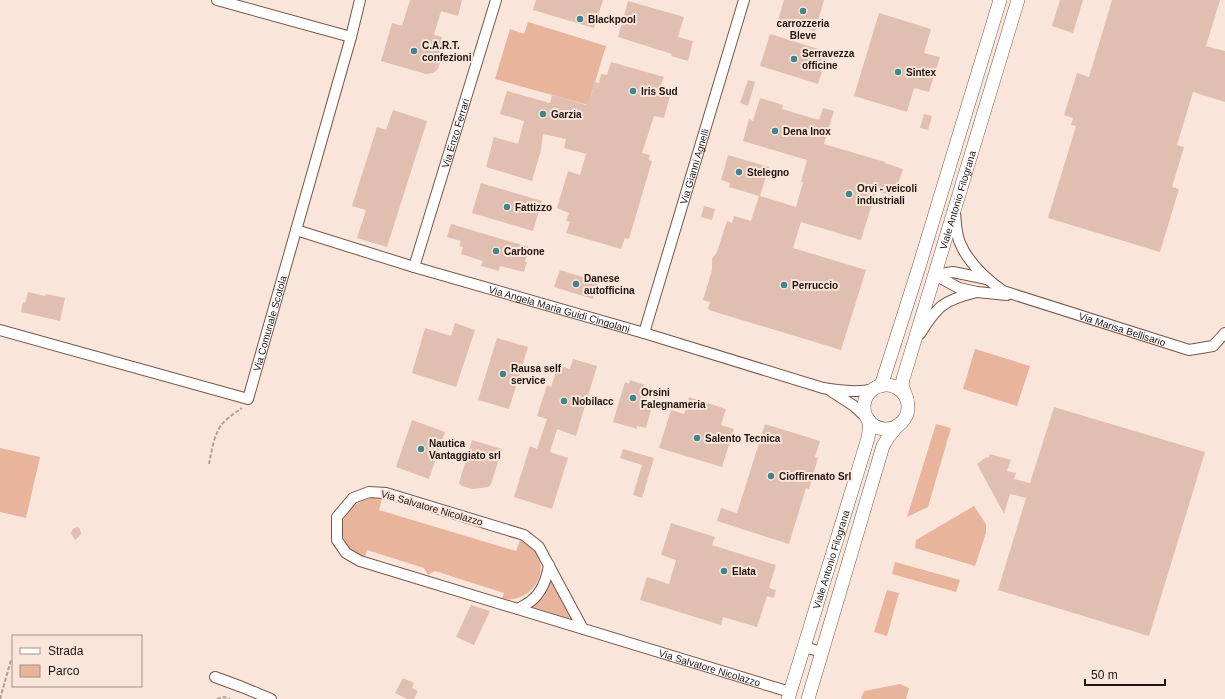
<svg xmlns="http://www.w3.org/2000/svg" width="1225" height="699" viewBox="0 0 1225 699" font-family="Arial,sans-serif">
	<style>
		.green { fill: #e9b49c }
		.building { fill: #e1bfb0 }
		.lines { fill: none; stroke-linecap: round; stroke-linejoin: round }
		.minor-casing { stroke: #76584b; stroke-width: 12 }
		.major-casing { stroke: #76584b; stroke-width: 14 }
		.path { stroke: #b2a097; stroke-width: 2; stroke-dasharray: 4 2; stroke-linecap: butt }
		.minor { stroke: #fff; stroke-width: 10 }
		.major { stroke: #fff; stroke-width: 13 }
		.poi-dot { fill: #3f868f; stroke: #fae5db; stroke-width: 1.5 }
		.labels { text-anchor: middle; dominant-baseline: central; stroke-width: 4; stroke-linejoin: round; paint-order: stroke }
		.poi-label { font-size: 10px; font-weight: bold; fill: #20140e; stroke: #fae5db; text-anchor: start }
		.street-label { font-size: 10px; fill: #20140e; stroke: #fae5db }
	</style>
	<rect width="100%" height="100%" fill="#fae5db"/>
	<!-- green -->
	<path class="green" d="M528,22L606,46L588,105L495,79L510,29L524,34Z
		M975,349L1030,366L1017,406L963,389Z
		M936,424L951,428L928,507L907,517Z
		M0,448L40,457L26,518L0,512Z
		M376,497L382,499L379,510L516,551L520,540C524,543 530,545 533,549C553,571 531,604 502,599L504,593L435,571L428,575L424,568L367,550L365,557C347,553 336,532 345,516C352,504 364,499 376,497Z
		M974,506L986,524V533L975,566L915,548L916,540Z
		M895,562L960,580L956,592L892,574Z
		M551,580L571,619L532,607L544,597Z
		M887,590L899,593L887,636L874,632Z
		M900,684L909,688L906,699H861L864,691Z"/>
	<!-- building -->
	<path class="building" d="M410,0H462L458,16L441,11L434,35L442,37L441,40L446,42L438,69L433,73L426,74L381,61L392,23L402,26Z
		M536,0H603L594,28L533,10Z
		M784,0H824L815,31L778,20Z
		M1060,0H1083L1073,33L1052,26Z
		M1112,0H1220L1206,46L1225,51V102L1193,92L1177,145L1184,147L1172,187L1179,189L1160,252L1048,218L1076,126L1071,125L1073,118L1064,115L1077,73L1089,77Z
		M628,1L684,17L678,37L693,41L688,61L671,56L672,54L618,37Z
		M879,13L931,29L924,53L940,57L929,92L914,88L907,112L854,96Z
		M770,34L828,52L818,84L760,66Z
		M611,62L664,77L661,85L666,86L664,94L670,96L664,118L654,116L642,153L650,155L649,160L652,161L629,239L625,238L621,249L566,233L570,222L566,221L569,213L557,208L568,171L580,175L586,154L564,148L566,139L543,134L541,150L532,181L486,167L494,137L518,144L524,121L500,114L507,91L550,103L552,95L586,105L590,99L595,82L599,83L601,74L607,75Z
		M748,80L755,82L748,106L740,103Z
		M760,98L783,105L782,109L819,120L823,108L834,111L824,144L885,162V163L903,169L894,196L876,191L861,240L801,222L793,248L866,270L841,350L712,311L708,309L710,302L703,300L712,270V259L717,252L727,221L732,223L734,216L751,221L759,196L729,187L730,183L721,180L728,155L769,167L760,196L796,207L803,182H801L807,160L743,141L749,119L753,121Z
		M393,110L427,121L387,247L357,238L366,210L352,206L377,127L386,130Z
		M924,114L932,116L928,130L920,128Z
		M481,183L542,201L533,231L472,213Z
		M704,206L715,209L712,220L701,217Z
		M451,224L529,247L525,262H527L524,272L500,266L499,271L481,266L483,261L461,254L463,247L459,246L461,241L447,237Z
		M560,270L598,282L593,299L554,287Z
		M28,292L45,296L46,294L65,298L60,321L21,312L23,302L25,303Z
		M455,323L475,330L456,387L412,373L425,328L451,336Z
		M497,338L528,347L509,409L478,400Z
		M573,359L597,366L576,436L557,429L550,452L568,458L552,509L514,497L530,446L537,449L547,419L537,416L547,385L551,387L558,365L570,369Z
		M630,380L645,385L644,388L649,389L643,407L651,410L646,428L637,426V429L613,422L625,382L629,384Z
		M689,397L726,409L721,425L734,429L722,467L659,448L671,410L684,414Z
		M1054,407L1205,452L1149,636L998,590L1026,498L1010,494L1004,514L977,464L985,458L989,457L990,454L1011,460L1007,471L1016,473L1014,479L1030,483Z
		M412,420L445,432L429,479L396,467Z
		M765,424L820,441L815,457L818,458L809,489L806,488L789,544L717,521L721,508L737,513Z
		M472,440L502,449L491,484L488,487L473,489L462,486L459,483Z
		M623,449L654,458L642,498L633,495L642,465L620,458Z
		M671,523L715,537L712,545L776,565L769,588L776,590L774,598L767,596L757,627L723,617L721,625L640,600L647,577L669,584L676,560L661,555Z
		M77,527L80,529L81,534L75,540L71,533L73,529Z
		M471,605L490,611L474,645L456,637Z
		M403,678L414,683L412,688L418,691L414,699H407L395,693Z"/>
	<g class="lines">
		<defs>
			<g id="minor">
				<path d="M217,0L351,37"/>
				<path id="s1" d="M955,213C956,223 956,234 960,243C969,264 986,279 1003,291L1189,350L1213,346L1225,333"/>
				<path id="s2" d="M296,230L414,267L644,333L823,388C840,391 858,393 874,389"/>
				<path id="s3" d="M414,267L496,0"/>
				<path d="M935,275L959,288L977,292L1007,295"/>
				<path d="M935,275L953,272L987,279"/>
				<path id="s4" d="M0,330L248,399L351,37L360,0"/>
				<path id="s5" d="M644,333L744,0"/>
				<path d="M920,334C937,306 944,300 977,292"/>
				<path d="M831,391L854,406L868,419"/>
				<path d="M518,609C522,606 528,604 532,600C542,592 547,577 549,565"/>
				<path id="s6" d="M583,629L539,547L524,535L386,493L369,492L353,498L337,517V540L346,553L360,561L790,692"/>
				<path d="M804,647L822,652"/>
				<path d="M215,677L242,687L271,699"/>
			</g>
			<g id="major">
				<circle cx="886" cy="407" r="22"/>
				<path d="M881,386L918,270L1000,0"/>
				<path id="s7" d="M907,399L902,385L903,379L1018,0"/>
				<path id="s8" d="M788,699L868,438C869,431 871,425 868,419"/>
				<path d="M808,699L883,446L889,436L899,424"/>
			</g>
		</defs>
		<!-- minor casing -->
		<use href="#minor" class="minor-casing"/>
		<!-- major casing -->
		<use href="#major" class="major-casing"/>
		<!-- path -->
		<path class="path" d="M209,464C212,450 214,432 224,422C230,416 236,412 242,408
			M0,699L11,660
			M217,699L224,697L230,699"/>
		<!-- minor -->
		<use href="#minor" class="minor"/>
		<!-- major -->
		<use href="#major" class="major"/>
	</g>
	<!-- markers -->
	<g class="poi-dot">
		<circle cx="803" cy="11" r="4"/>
		<circle cx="580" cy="19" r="4"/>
		<circle cx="414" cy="51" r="4"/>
		<circle cx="794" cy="59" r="4"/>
		<circle cx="898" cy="72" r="4"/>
		<circle cx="633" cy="91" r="4"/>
		<circle cx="543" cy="114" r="4"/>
		<circle cx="775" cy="131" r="4"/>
		<circle cx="739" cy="172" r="4"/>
		<circle cx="849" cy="194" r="4"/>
		<circle cx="507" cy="207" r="4"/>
		<circle cx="496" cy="251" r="4"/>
		<circle cx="576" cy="284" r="4"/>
		<circle cx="784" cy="285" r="4"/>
		<circle cx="503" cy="374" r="4"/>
		<circle cx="633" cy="398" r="4"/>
		<circle cx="564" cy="401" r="4"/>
		<circle cx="697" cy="438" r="4"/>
		<circle cx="421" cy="449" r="4"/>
		<circle cx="771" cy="476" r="4"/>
		<circle cx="724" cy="571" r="4"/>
	</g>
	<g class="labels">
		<!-- poi labels -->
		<g class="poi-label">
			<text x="588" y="19">Blackpool</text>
			<text x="803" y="23" text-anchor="middle">carrozzeria<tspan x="803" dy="12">Bleve</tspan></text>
			<text x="422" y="45">C.A.R.T.<tspan x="422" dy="12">confezioni</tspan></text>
			<text x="802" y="53">Serravezza<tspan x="802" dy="12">officine</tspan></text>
			<text x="906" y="72">Sintex</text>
			<text x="641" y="91">Iris Sud</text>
			<text x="551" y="114">Garzia</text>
			<text x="783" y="131">Dena Inox</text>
			<text x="747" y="172">Stelegno</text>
			<text x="857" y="188">Orvi - veicoli<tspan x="857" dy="12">industriali</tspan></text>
			<text x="515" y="207">Fattizzo</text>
			<text x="504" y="251">Carbone</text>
			<text x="584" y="278">Danese<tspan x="584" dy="12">autofficina</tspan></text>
			<text x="792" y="285">Perruccio</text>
			<text x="511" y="368">Rausa self<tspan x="511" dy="12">service</tspan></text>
			<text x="641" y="392">Orsini<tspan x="641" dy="12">Falegnameria</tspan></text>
			<text x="572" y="401">Nobilacc</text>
			<text x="705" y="438">Salento Tecnica</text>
			<text x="429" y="443">Nautica<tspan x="429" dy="12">Vantaggiato srl</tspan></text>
			<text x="779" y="476">Cioffirenato Srl</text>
			<text x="732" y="571">Elata</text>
		</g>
		<!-- street labels -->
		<g class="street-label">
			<text stroke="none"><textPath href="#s3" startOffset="140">Via Enzo Ferrari</textPath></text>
			<text stroke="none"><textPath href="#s5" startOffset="174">Via Gianni Agnelli</textPath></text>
			<text stroke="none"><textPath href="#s7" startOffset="208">Viale Antonio Filograna</textPath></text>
			<text stroke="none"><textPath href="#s2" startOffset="275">Via Angela Maria Guidi Cingolani</textPath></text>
			<text stroke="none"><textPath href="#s4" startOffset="336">Via Comunale Scotola</textPath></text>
			<text stroke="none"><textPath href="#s1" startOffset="221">Via Marisa Bellisario</textPath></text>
			<text transform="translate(432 508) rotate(16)">Via Salvatore Nicolazzo</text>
			<text stroke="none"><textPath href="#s8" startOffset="146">Viale Antonio Filograna</textPath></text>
			<text stroke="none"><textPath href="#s6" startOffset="736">Via Salvatore Nicolazzo</textPath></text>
		</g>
	</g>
	<!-- legend -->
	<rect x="12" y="635" width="130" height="52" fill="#fae5db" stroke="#a39189"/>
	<rect x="20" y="648" width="20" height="6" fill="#ffffff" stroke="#a39189"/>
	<text x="48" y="655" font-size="12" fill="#20140e">Strada</text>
	<rect x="20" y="665" width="20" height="12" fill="#e9b49c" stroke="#a39189"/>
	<text x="48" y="675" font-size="12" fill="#20140e">Parco</text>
	<!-- scale -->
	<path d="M1085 679v6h80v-6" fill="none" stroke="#20140e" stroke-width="2"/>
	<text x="1091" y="679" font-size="12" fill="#20140e" stroke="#fae5db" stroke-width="3" paint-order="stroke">50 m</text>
</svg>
